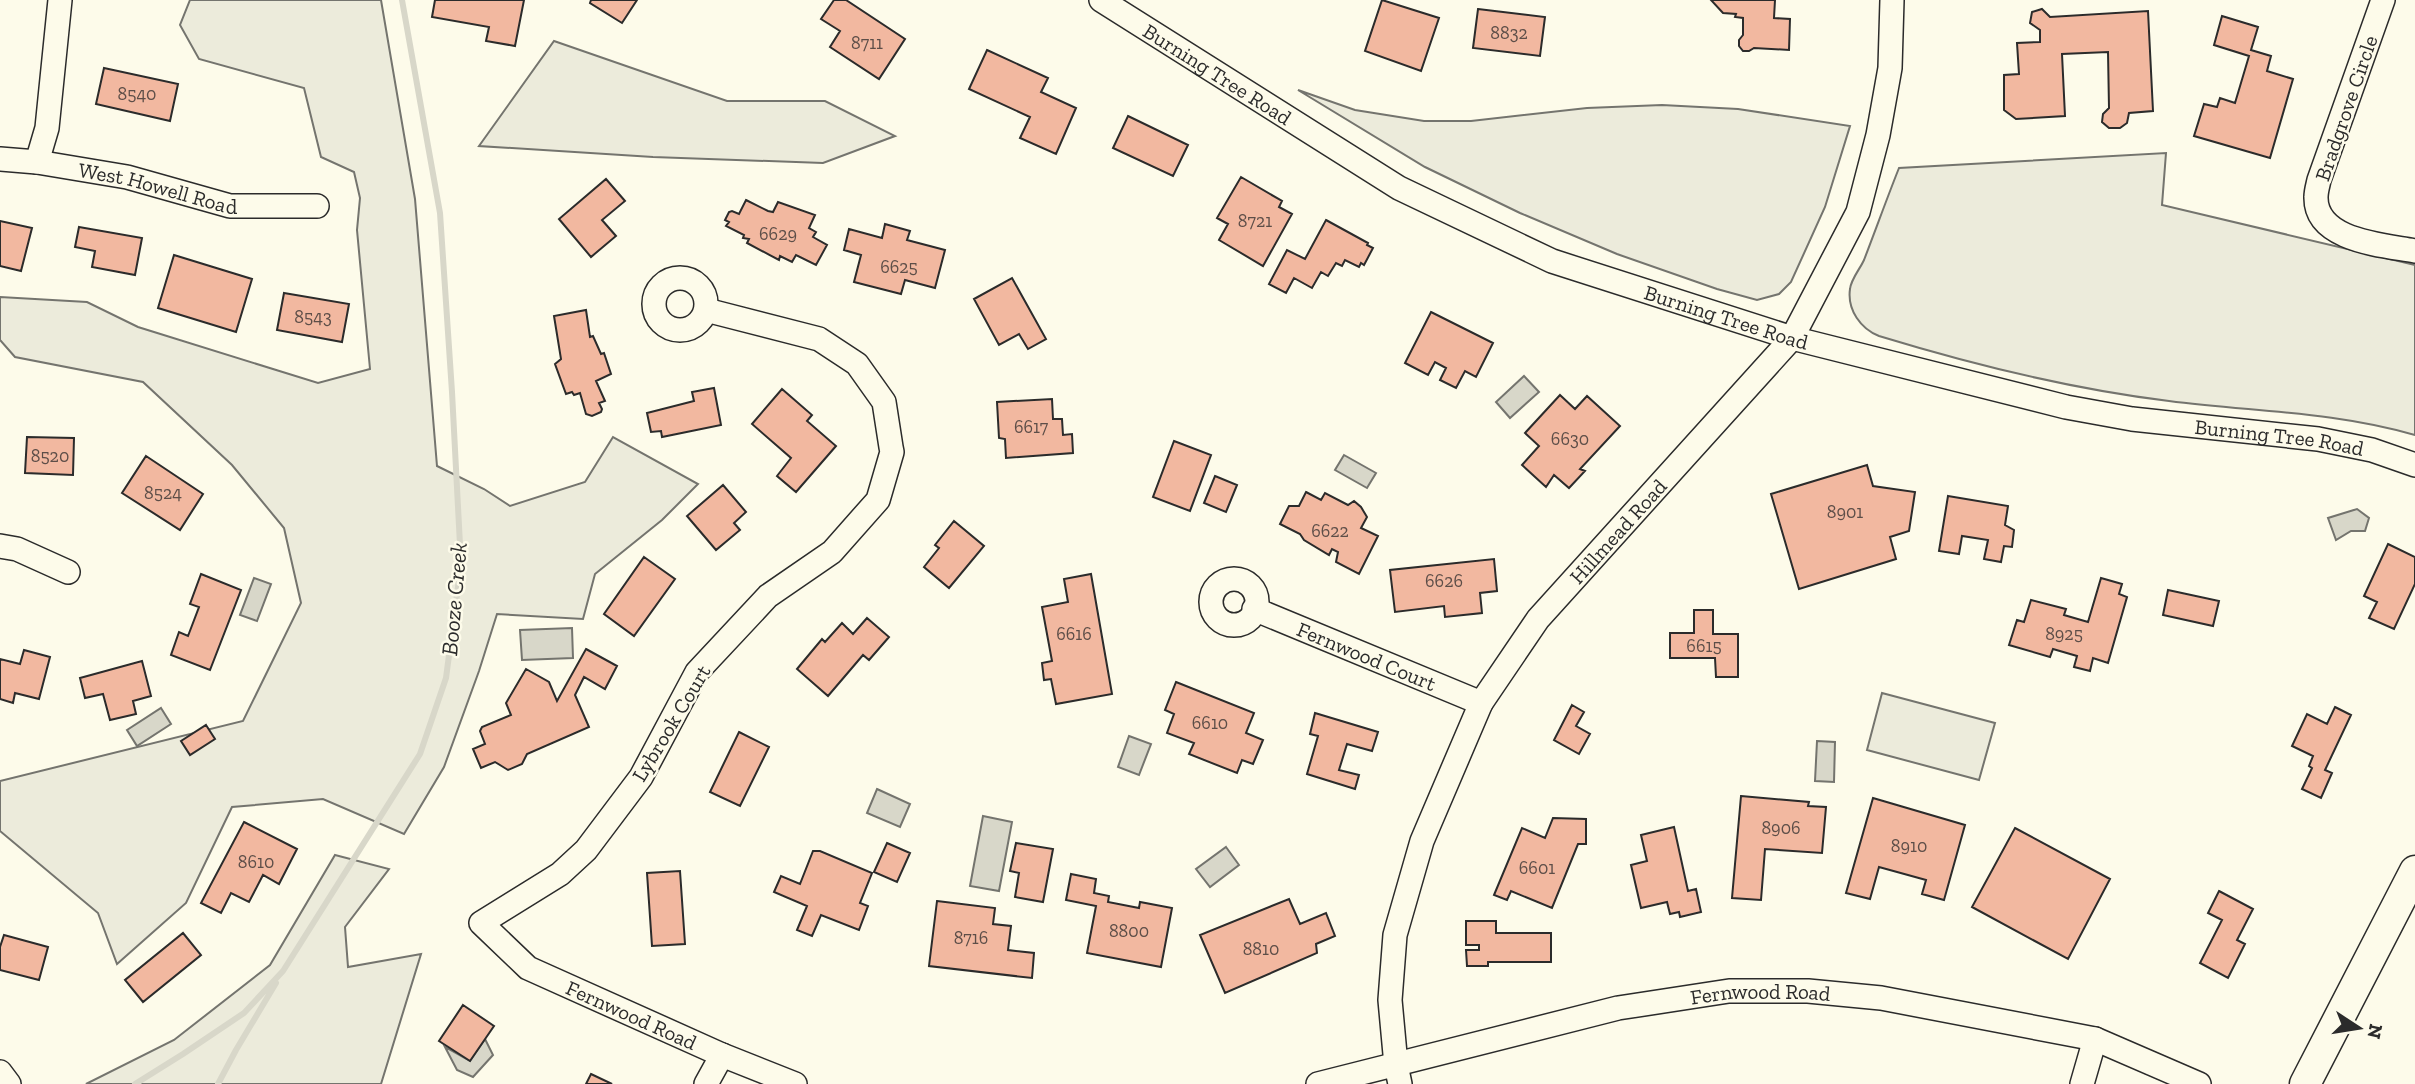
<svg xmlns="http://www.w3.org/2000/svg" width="2415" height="1084" viewBox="0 0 2415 1084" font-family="'Zilla Slab',serif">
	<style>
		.green { fill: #ecebdb; stroke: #74746e; stroke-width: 2 }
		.water { fill: #d8d7c9; stroke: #74746e; stroke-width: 2 }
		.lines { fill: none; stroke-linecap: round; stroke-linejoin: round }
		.stream { stroke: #d8d7c9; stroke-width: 6 }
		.building { fill: #f2b8a0; stroke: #2b2b2b; stroke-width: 2 }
		.minor-casing { stroke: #2b2b2b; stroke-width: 26 }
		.major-casing { stroke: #2b2b2b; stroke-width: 33 }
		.minor { stroke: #fdfbea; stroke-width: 23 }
		.major { stroke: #fdfbea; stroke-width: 30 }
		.labels { text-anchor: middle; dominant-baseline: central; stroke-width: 5; stroke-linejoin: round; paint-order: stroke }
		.number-label { font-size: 18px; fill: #5d4e48 }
		.street-label { font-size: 21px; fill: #2b2b2b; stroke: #fdfbea }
		.water-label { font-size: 23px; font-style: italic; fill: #2b2b2b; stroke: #fdfbea }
	</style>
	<rect width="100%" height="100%" fill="#fdfbea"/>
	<!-- green -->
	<path class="green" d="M190,0H381L415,199L437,466L484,489L510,506L585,482L613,437L698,484L662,520L595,574L583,619L497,614L479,671L444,767L404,834L323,799L232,807L186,903L117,964L98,913L0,831V781L243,721L301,603L284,528L232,465L143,382L15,357L0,340V297L87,302L138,327L318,383L370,369L357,230L360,198L354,172L321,157L304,88L199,59L180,25Z
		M554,41L727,101H825L895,136L823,163L653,157L479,146Z
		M1298,90L1355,110L1424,121H1471L1587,108L1662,105L1738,109L1850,126L1825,207L1791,282L1779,294L1757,300L1717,289L1617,254L1520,213L1425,167Z
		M2166,153L2162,205L2415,265V435C2332,411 2253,412 2169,401C2070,389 1974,365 1879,336C1861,329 1847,310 1850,289C1851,279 1860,269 1864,260C1876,229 1887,198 1899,168Z
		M1882,693L1995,723L1979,780L1867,750Z
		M335,855L389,869L345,927L348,967L421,954L381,1084H86L174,1040L270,965Z"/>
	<!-- water -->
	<path class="water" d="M1524,376L1539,392L1510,418L1496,402Z
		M1344,455L1376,473L1367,488L1335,470Z
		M2357,509L2369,518L2365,531H2351L2336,540L2328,518Z
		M254,578L271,584L257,621L240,615Z
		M572,628L573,658L522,660L520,630Z
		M161,708L171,724L137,746L127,730Z
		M1129,736L1151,744L1139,775L1118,767Z
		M1817,741L1835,742L1834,782L1815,781Z
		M877,789L910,804L900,827L867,813Z
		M983,816L1012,822L999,891L970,886Z
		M1226,847L1239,865L1210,887L1196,869Z
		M485,1039L493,1055L473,1077L457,1070L445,1047L470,1061Z"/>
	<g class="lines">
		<!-- stream -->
		<path class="stream" d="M135,1084L183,1054L244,1013L283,971L420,754L446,678L461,564L452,392L440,213L402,0
			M218,1084L236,1050L276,983"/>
	</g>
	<!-- building -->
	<path class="building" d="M435,0H524L515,46L486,41L489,27L432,17Z
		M591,0H637L622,23L590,3Z
		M834,0H846L905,39L879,79L830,47L840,31L821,19Z
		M1382,0L1439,18L1421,71L1365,51Z
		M1711,0H1775L1774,18L1790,19L1789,50L1754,48L1749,51H1743L1739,46V40L1743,35V18L1735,17L1736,14L1723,13Z
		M1478,9L1545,17L1540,56L1473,48Z
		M2042,9L2050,17L2148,11L2153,111L2129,113L2127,123L2120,128H2109L2102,122L2103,114L2109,108L2108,52L2062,54L2065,116L2016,119L2004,110V75L2019,74L2017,43L2040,42V30L2030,23L2032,12Z
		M2222,16L2258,27L2251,50L2271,56L2267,71L2293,79L2270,158L2194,136L2204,104L2217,107L2220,98L2235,103L2249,56L2214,45Z
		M987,50L1048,78L1041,92L1076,108L1056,154L1020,138L1030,117L969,89Z
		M104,68L178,84L170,121L96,104Z
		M1128,116L1188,145L1173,176L1113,148Z
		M1241,177L1282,201L1279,207L1292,214L1263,266L1219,240L1228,224L1217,218Z
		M606,179L625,201L602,220L616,236L591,257L559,219Z
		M746,200L768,211L773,212L778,202L815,215L809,228L816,232L813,237L827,245L816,265L796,255L792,262L780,256L779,260L747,243L749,239L743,238L744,235L726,226L729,222L725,220L729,212L732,211L739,214Z
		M1326,220L1368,243L1367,245L1373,248L1364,265L1361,263L1359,267L1345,260L1342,266L1336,263L1328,276L1321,272L1312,288L1294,278L1286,293L1269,284L1287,250L1305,259Z
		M0,221L32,228L21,271L0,266Z
		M885,224L910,231L907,240L945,250L935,288L905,280L901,294L854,282L861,255L844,250L849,229L882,238Z
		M79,227L142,238L135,275L92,267L95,251L75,247Z
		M174,255L252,279L236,332L158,308Z
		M1012,278L1046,339L1028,349L1019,334L999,345L974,299Z
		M284,293L349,304L342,342L277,330Z
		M586,310L590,337L593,336L601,354L604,353L611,374L596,381L605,401L599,403L602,409L601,412L592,416L586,414L580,393L574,395L572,392L566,394L555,364L561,359L554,316Z
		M1431,312L1493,343L1476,377L1465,371L1456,388L1440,380L1446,368L1435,362L1428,375L1405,363Z
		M714,388L721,425L662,437L661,431L651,432L647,413L694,401L692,392Z
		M782,389L812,415L807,421L836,446L796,492L777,476L791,458L752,424Z
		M1560,395L1575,409L1587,396L1620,426L1580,469L1585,471L1569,488L1554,475L1546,487L1522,465L1539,446L1525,433Z
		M1052,399L1053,419H1062L1063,435L1072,434L1073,453L1006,458L1005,439L999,438L997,402Z
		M27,437L74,438L73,475L25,473Z
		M1174,441L1211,455L1190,511L1153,497Z
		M146,456L203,494L180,530L122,493Z
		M1867,465L1873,486L1915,492L1909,531L1890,537L1896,559L1799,589L1771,494Z
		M1215,476L1237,485L1226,512L1204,503Z
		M723,485L746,512L734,523L740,530L716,550L687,516Z
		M1306,492L1321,500L1325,493L1348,505L1354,501L1361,507L1367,517L1361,528L1378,536L1359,574L1336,562L1338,552L1332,549L1329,555L1304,540L1300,534L1280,524L1289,506H1299Z
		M1948,496L2008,506L2005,525L2014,530L2012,547L2004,546L2001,562L1984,559L1988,540L1962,536L1959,554L1939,551Z
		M954,521L984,546L949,588L924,567L939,548L935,545Z
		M2388,544L2415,557V584L2394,629L2369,618L2377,602L2364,596Z
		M644,557L675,579L634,636L604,614Z
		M1494,559L1497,591L1480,593L1482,613L1445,617L1444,606L1395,612L1390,570Z
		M201,574L241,590L210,670L171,655L179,632L188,636L199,607L190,604Z
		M1091,574L1112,694L1056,704L1051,679L1044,680L1042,663L1052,661L1042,607L1068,602L1064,579Z
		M2101,578L2122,584L2119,594L2127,597L2108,663L2093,658L2090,671L2074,667L2077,656L2053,649L2050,657L2009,645L2017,620L2024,622L2031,600L2066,609L2064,615L2088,622Z
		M2168,590L2219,601L2213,626L2163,615Z
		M1694,610H1713V634H1738V677H1716L1715,658H1670V633H1694Z
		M867,618L889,637L869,660L863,655L828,696L797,669L822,639L825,642L842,623L853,634Z
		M586,649L617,666L605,689L584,677L575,695L589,727L527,754L522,764L508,770L495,762L481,768L473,749L485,744L480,731L482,727L511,715L506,703L526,669L549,682L557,701Z
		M24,650L50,657L39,699L15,693L13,703L0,699V659L20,664Z
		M142,661L151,696L133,701L136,714L110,720L103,694L85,698L80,678Z
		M1176,682L1254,713L1246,733L1263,740L1253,764L1242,760L1237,773L1189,754L1194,743L1167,733L1174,714L1165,710Z
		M1572,705L1584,712L1576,726L1590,734L1579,754L1554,740Z
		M2335,707L2351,715L2325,770L2332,773L2321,798L2302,789L2312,768L2309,766L2313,756L2292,746L2307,714L2327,724Z
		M1315,713L1378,732L1372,751L1347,744L1339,770L1359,775L1355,789L1307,774L1318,736L1310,734Z
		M206,725L215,739L190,755L181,741Z
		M739,732L769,747L740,806L710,792Z
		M1741,796L1809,802L1808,806L1826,807L1822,853L1765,849L1761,900L1732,898Z
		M1873,798L1965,825L1944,900L1922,894L1926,880L1879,867L1870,899L1846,893Z
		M1553,818L1586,819V844H1578L1552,908L1511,891L1507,900L1494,895L1522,828L1545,838Z
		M244,822L297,849L279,884L263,875L249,902L231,893L221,913L201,903Z
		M1674,827L1688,891L1696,889L1701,912L1680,917L1679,912L1670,914L1667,902L1641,908L1631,865L1647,861L1641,835Z
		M2015,828L2110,879L2068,959L1972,907Z
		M887,843L910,853L897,882L874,872Z
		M1016,843L1053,849L1043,902L1015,897L1019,873L1010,871Z
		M813,851H820L872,873L860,903L868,906L859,930L821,915L812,936L797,930L807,906L774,892L781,876L800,884Z
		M680,871L685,944L652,946L647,873Z
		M1071,874L1096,879L1094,893L1109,896L1108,902L1139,908L1140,902L1172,908L1161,967L1087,953L1096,906L1066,900Z
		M2219,891L2253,909L2237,940L2245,944L2228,978L2200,963L2222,920L2208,913Z
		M1289,899L1300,924L1326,913L1335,936L1316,944L1317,953L1225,993L1200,935Z
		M937,901L995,908L993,924L1011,926L1008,950L1034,953L1032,978L929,966Z
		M1466,921H1496V933H1551V962H1488V966H1467L1466,950H1479V945H1466Z
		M183,933L201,955L143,1002L125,980Z
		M4,935L48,947L39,980L0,970V947Z
		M463,1005L494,1026L470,1061L439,1041Z
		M591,1074L612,1084H586Z"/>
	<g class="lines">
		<defs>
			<g id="minor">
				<path id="s1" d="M1101,0L1399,188L1552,261L1792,338L2066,407L2132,419L2318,439L2372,450L2415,465"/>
				<path d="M2383,0L2319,180C2318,185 2316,191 2316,197C2315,241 2383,245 2415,251"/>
				<path id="s2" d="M0,159L37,162L127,177L230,206H317"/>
				<path d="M37,162L47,128L60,0"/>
				<circle cx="680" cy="304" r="26"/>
				<path id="s3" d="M706,310L819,339L857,364L884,402L891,447L892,452L878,500L832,552L768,596L697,672L641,777L586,850L560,874L481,923L528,968L722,1055L795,1084"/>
				<path d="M0,546L17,549L68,572"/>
				<circle cx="1234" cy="602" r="23"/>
				<path id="s4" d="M1254,609L1481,703"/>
				<path d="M0,1072L9,1084"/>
				<path d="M706,1084L722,1055"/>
				<path id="s5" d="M1318,1084L1618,1008L1729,991H1808L1881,998L2095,1039L2199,1084"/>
				<path id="s6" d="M1400,1084L1396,1065L1390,1000L1395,935L1422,841L1481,703L1538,619L1792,338L1858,212L1878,135L1890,68L1892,0"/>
				<path d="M2082,1084L2095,1039"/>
			</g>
			<path id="major" d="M2305,1084L2415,871"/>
		</defs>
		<!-- minor casing -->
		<use href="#minor" class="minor-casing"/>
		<!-- major casing -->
		<use href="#major" class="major-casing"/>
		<!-- minor -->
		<use href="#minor" class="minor"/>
		<!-- major -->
		<use href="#major" class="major"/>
	</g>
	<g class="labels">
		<!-- number labels -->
		<g class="number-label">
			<text x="1509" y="33">8832</text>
			<text x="867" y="43">8711</text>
			<text x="137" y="94">8540</text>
			<text x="1255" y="221">8721</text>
			<text x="778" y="234">6629</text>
			<text x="899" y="267">6625</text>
			<text x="313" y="317">8543</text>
			<text x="1031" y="427">6617</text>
			<text x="1570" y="439">6630</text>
			<text x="50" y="456">8520</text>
			<text x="163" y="493">8524</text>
			<text x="1845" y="512">8901</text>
			<text x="1330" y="531">6622</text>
			<text x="1444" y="581">6626</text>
			<text x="1074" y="634">6616</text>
			<text x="2064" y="634">8925</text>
			<text x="1704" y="646">6615</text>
			<text x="1210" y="723">6610</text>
			<text x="1781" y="828">8906</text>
			<text x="1909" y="846">8910</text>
			<text x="256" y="862">8610</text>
			<text x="1537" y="868">6601</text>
			<text x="1129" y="931">8800</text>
			<text x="971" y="938">8716</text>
			<text x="1261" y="949">8810</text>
		</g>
		<!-- street labels -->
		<g class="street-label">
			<text stroke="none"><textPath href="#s1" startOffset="138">Burning Tree Road</textPath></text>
			<text transform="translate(2346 108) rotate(-71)">Bradgrove Circle</text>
			<text stroke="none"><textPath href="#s2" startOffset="161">West Howell Road</textPath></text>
			<text stroke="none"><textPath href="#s1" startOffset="705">Burning Tree Road</textPath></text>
			<text stroke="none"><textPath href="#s1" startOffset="1272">Burning Tree Road</textPath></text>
			<text stroke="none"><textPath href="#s6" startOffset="618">Hillmead Road</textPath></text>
			<text stroke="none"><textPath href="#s4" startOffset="122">Fernwood Court</textPath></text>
			<text transform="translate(671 723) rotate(-59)">Lybrook Court</text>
			<text stroke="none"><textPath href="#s5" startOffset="453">Fernwood Road</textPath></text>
			<text stroke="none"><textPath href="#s3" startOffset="1078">Fernwood Road</textPath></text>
		</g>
		<!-- water labels -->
		<g class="water-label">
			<text transform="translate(454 599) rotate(-85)">Booze Creek</text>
		</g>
	</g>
	<!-- north arrow -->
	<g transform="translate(2359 1028) rotate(102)" stroke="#fdfbea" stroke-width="5" paint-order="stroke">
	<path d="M0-5L12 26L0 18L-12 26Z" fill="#2b2b2b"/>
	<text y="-10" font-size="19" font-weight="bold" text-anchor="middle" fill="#2b2b2b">N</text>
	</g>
</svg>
